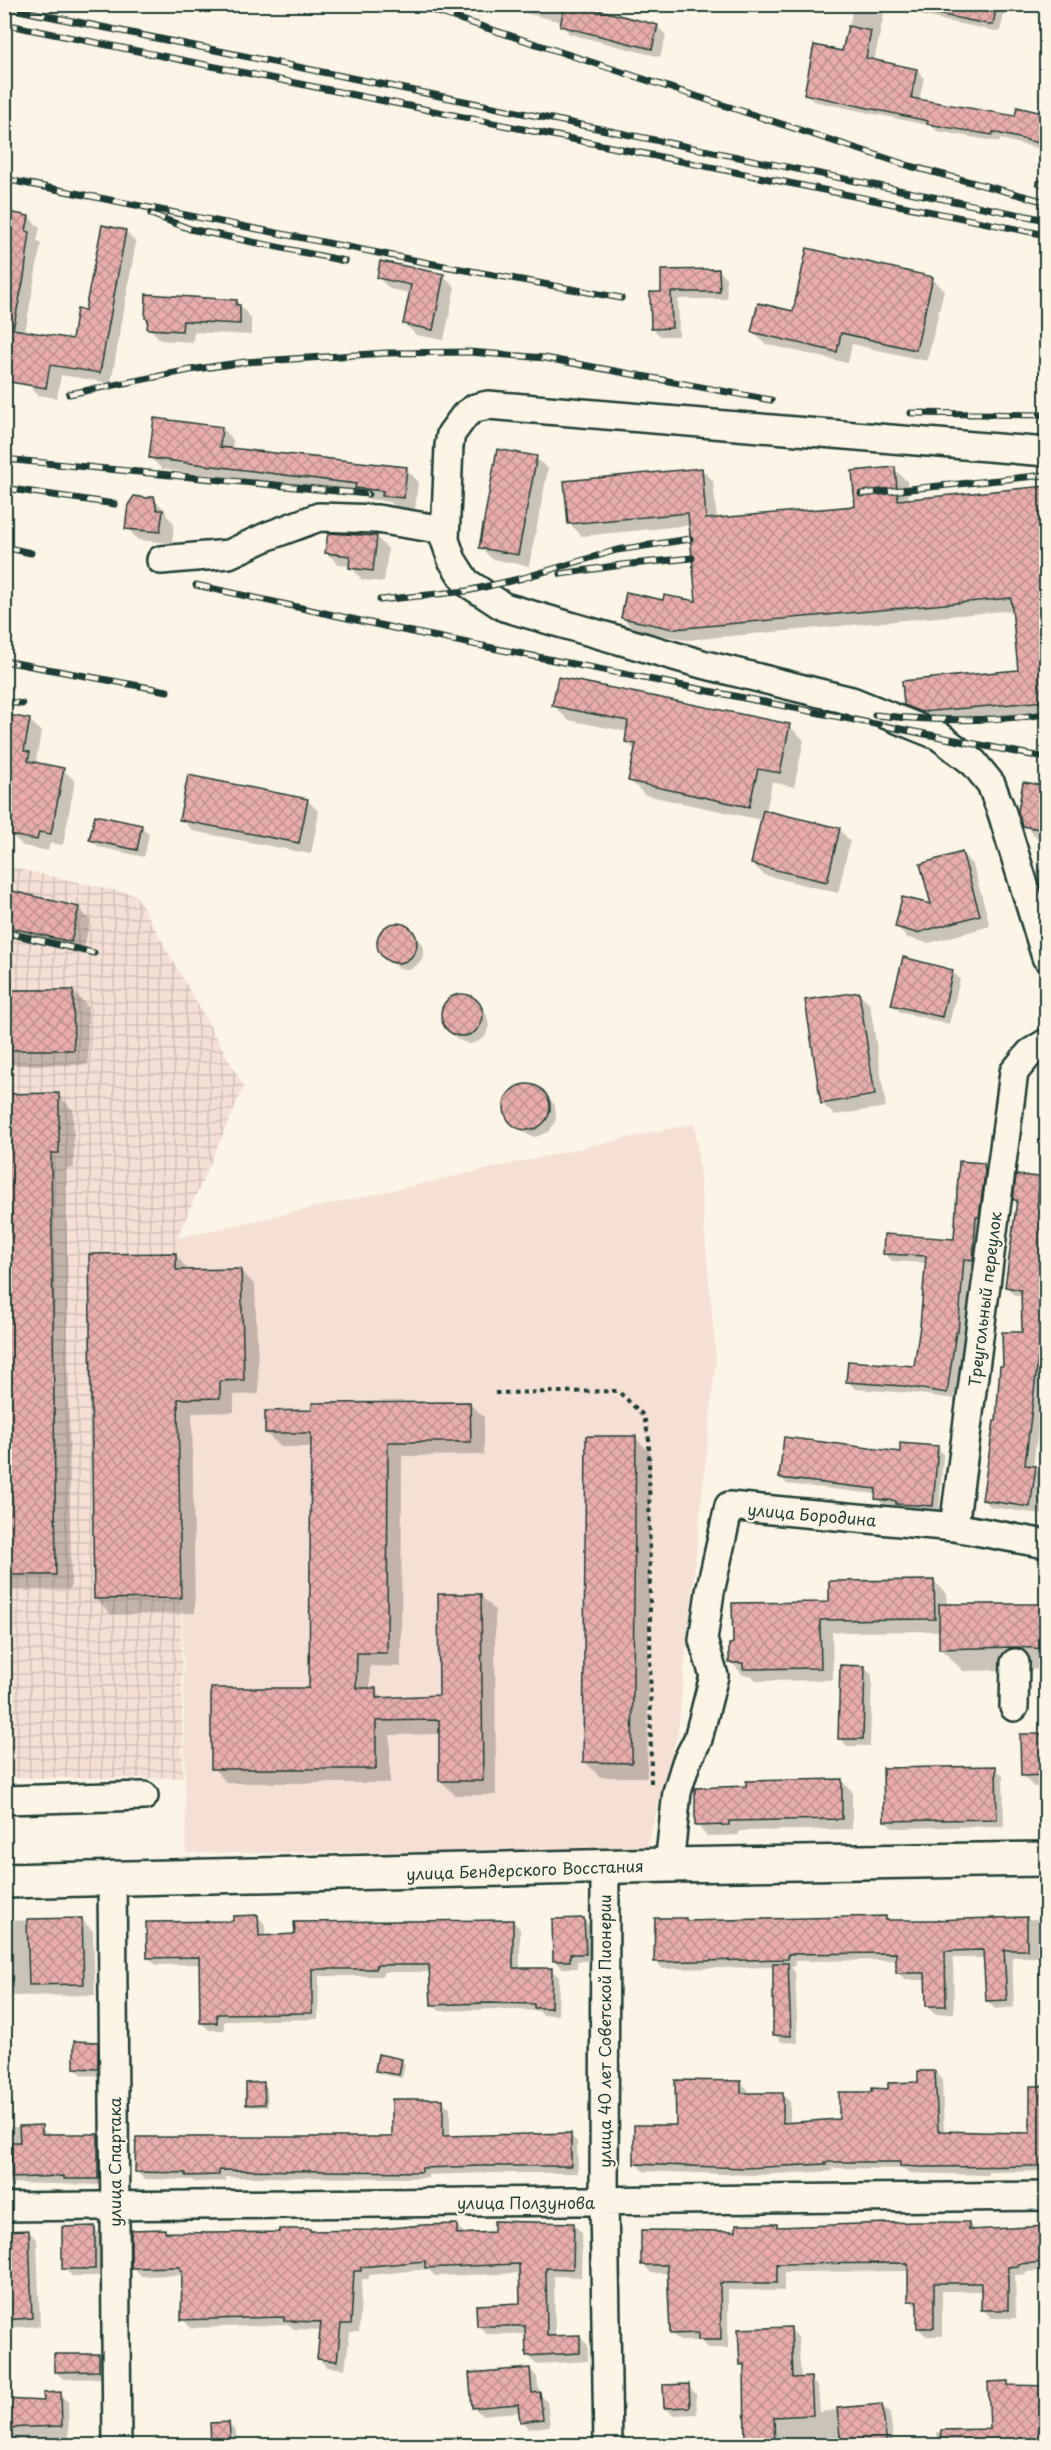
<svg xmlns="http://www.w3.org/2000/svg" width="1051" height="2450" viewBox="0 0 1051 2450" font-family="'Playpen Sans',sans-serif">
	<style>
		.built { fill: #f6e0d4 }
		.industrial { fill: url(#industrial-grid) }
		.shadow { fill: #0003 }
		.building { fill: url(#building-cross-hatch); stroke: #1f3d34; stroke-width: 1.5 }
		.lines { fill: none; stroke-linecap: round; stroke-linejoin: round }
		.minor-casing { stroke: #1f3d34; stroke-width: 32 }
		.major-casing { stroke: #1f3d34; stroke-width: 38 }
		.path { stroke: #1f3d34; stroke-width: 4; stroke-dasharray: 4.5 4.5; stroke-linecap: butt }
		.minor { stroke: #fcf5e5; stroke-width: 27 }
		.major { stroke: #fcf5e5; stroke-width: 33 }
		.rail-casing { stroke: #1f3d34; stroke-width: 7 }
		.rail { stroke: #fcf5e5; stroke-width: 4.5; stroke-dasharray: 14; stroke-linecap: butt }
		.labels { text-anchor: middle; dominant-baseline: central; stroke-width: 4.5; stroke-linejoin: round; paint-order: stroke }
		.street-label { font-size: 16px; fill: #1f3d34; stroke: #fcf5e5 }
	</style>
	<defs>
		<pattern id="industrial-grid" width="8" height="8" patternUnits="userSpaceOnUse" patternTransform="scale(1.5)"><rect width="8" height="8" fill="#f6e0d4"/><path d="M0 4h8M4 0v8" fill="none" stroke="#d2c1b7"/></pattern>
		<pattern id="building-cross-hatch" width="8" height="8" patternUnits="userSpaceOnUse" patternTransform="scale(1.5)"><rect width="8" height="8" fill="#e9aeab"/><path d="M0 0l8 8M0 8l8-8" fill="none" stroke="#bc8f8c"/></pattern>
	</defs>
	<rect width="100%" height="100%" fill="#fcf5e5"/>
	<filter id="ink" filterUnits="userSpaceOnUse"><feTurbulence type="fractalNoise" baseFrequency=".0167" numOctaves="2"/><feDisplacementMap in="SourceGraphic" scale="12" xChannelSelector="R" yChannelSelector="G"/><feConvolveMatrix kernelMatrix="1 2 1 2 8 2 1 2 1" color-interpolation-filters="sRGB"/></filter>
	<g filter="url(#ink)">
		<!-- built -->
		<path class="built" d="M695,1123L716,1359L678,1731L646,1851L186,1853L177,1238Z"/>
		<!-- industrial -->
		<path class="industrial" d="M5,866L136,895L244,1087L177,1238L183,1778H5Z"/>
		<!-- shadow -->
		<path class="shadow" d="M468,4H584L589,10L657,26L666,35L660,57L570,34L562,26L563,22L490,5L489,10Z
			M854,4H886L874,61L917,70L924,78L919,101L1016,118L1046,115V150L1000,139V142L937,131L932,126L813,101L806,93L843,53Z
			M916,4H1006L1000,32L923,16L916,9Z
			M4,212L29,217L40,228L37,240L41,244L25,332L73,340L125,231L136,242L111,383L61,375L57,398L38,395L4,358Z
			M719,270L726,278L727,299H678L679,336H660L652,328L663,294Z
			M443,275L455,287L444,340L416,335L404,323L410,293L390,289L378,277Z
			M932,278L944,290L927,361L852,344L848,363L765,344L753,332L794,313Z
			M236,301L251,318V335L194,332L193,342L161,340L149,328Z
			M222,428L233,440L232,450L406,469L418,481L415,509L396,507L390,502L369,499L364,495L162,469L151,458Z
			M536,458L548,469L529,566L492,559L480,547Z
			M701,469L713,481L717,520L856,507L894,469L907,481L909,500L1046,488V713L934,723L918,717L906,704L1020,672L1014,610L687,640L634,630L622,618L665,601L698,603L691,525L582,536L570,524Z
			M153,498L165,510L167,516L174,523L172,543L138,540L127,528Z
			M376,537L388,549L384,582L362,580L351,566L339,565L327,553Z
			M553,705L789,726L804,740L794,787L772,782L766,812L839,829L850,841L838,893L764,875L752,863L762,820L645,795L630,780L636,751L626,741L628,732L568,720Z
			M4,715L30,720L41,732L36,760L41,765L63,770L75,781L63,845L50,843L48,851L23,846L11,834L4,833Z
			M1046,788V839L1036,837L1024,825Z
			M307,800L319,812L311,854L193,831L181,819Z
			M96,817L142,827L149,834L144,857L99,847L91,840Z
			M962,854L973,865L990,926L929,943L908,938L897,927L934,906Z
			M4,890L79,908L90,920L83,953L4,934Z
			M400,925L405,926L422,943L424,955L421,961L412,969H400L382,954L379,948L380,936L388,927Z
			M952,971L960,979L949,1024L900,1012L893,1004Z
			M4,991H73L88,1007V1065H4Z
			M859,993L870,1005L886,1107L834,1115L822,1103Z
			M461,996H467L486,1013L489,1026L485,1037L475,1043L469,1044L457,1039L444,1025L442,1012L449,1000Z
			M530,1086L543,1092L551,1100L555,1106L556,1120L549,1132L535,1137L528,1135L509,1118L506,1105L508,1098L517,1088Z
			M4,1095H58L73,1110L74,1168H66L71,1589L4,1590Z
			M1046,1102V1113L1042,1105Z
			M984,1164L991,1172L981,1266H971L965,1339L954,1399L912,1393L855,1389L848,1381L915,1367L921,1326L927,1263L892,1261L884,1253L955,1240Z
			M1026,1179L1046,1180V1342L1042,1388L1046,1389V1411L1040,1410L1033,1467L1043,1475L1040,1491H1046V1515L991,1507L983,1499L1004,1368L1023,1334V1296L1014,1295L1007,1287L1018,1203L1015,1199Z
			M175,1254L190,1272L240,1270L255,1285L259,1394L234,1395V1412L192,1413L195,1613L111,1614L96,1599Z
			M469,1403L484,1417V1455L402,1456L401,1667L370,1666V1690H375L384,1699L440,1697L481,1596L495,1610L496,1795H455L441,1781V1734L390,1735V1783H227L213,1768L310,1689L312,1447H281L266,1433Z
			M635,1438L651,1453L647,1777H600L584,1761Z
			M937,1447L943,1454L939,1512L904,1509L901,1506L883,1504L876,1498L877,1494L787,1484L781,1478Z
			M934,1581L947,1594V1606H1046V1669L963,1671L940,1648V1631L832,1632L833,1680L757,1681L751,1675H743L731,1662L831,1603Z
			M864,1667L872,1675L870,1746H847L840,1738Z
			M1046,1735V1787H1034L1022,1775Z
			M995,1768L1003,1775L1004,1826L893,1828L885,1820Z
			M841,1781L852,1791V1829L739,1831V1835L707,1836L697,1825Z
			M257,1916L265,1924V1937L513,1921L520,1929V1969L551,1970L559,1977L558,2015H543L539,2011L496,2009L440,2011L432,2004L431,1972H383V1976H319L318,2019L224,2021V2030H209L201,2022V1964L156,1965L148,1957L235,1923Z
			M885,1918L889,1921L1046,1919V1957H1012L1014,2007L995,2009L987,2001L985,1958H953L954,2013L935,2014L928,2006L927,1980H905L898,1972L897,1960L795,1961L796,1966L790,1967L795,1972L798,2043L782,2042L775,2035L774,1967L663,1969L656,1961L685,1920L687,1922Z
			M81,1919L93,1931L95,1995L4,1996V1921Z
			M584,1920L591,1927L593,1961H577V1968H562L554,1960Z
			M97,2043L105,2051V2076L83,2075L75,2068Z
			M401,2061L405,2064L402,2078L380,2074L377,2070Z
			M935,2072L942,2080L944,2133L1031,2135L1046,2088V2171L988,2172V2175L909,2173L905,2169L832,2168V2171L753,2175L643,2171L635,2163L677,2127L741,2082L748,2090V2095L782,2094L790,2102V2124L840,2121L873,2094L920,2083Z
			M263,2084L267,2087L268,2107H251L248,2104Z
			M442,2101L450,2108V2137L570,2135L577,2142L578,2173H489L428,2175V2178L226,2177V2181L195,2182L192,2180L144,2179L137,2172L394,2138Z
			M4,2107L7,2127H41L48,2136H97L104,2143V2185L4,2183Z
			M968,2223L976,2231L1046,2227V2270L1026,2272V2274L1015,2275L1016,2318H991L983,2309V2291H942V2336H926L918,2328V2309L910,2300V2271L784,2272V2291L728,2290V2348H708L701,2341H680L671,2333L669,2273H651L643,2264L738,2232L776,2225L780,2229Z
			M573,2224L582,2233L581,2277L554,2276L555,2338L579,2336L588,2345V2361L536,2364L528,2356L527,2334H487L478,2325L521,2305V2273L435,2276L428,2269L369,2275V2279H362L359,2332H350L345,2369L327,2367L318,2358L322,2330L294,2329L289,2325L191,2328L183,2319L184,2275L141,2276L133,2267L166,2233H281L309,2230L312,2233L371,2232L457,2226L466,2235Z
			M94,2228L102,2236V2276H72L64,2268Z
			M29,2232L37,2240L40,2326L4,2328V2233Z
			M790,2329L798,2337L801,2379H810L818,2387L820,2412L882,2405L890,2414L894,2445L938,2443L937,2432L992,2430L1008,2383L1011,2386L1046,2387V2446H719L746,2444V2369L741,2364Z
			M98,2355L106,2363V2378L63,2379L55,2371Z
			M530,2369L537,2377L539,2393L547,2402L550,2426L529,2429L522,2421L521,2412L481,2415L474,2407Z
			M689,2386L696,2394L697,2414L673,2415L666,2408Z
			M60,2394L68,2401L69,2446H4V2401L45,2402Z
			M229,2424L236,2431L237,2446H213L211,2425Z
			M456,2436L465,2444L503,2443L506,2446H421V2437Z
			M578,2443L580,2446L541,2445Z"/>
		<!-- building -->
		<path class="building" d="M565,4H575L658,25L652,49L560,26Z
			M933,4H997L993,25L932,13Z
			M848,26L871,31L866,58L917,69L911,98L1015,116L1017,107L1047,114V145L993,132L992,135L927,124L928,121L804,94L814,45L842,51Z
			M4,211L29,216L26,231L30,232L24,277L13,329L72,339L77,309L85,310L102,225L126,230L100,373L50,365L46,388L4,381Z
			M807,248L933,277L916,350L841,333L837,352L751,332L758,303L793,311Z
			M380,261L444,274L433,330L403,324L411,285L377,278Z
			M719,269L720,292H671L672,328L651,329L650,292H661V270Z
			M146,294L237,300L236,305H240V324L183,321L182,331L147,329L148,319L145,318Z
			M154,418L222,427L220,447L407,467L404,498L382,496L383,491L355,488L356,484L149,458Z
			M497,449L537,456L518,555L479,548Z
			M895,467L898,500L1047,486V701L921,712L904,705L902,681L1018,670L1011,598L674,629L621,618L626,592L663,600L664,595L696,601L688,513L568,524L564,481L702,468L706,519L855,506L852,471Z
			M134,496L147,498L154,496L157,510H163L160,532L125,529L128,505Z
			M328,533L377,536L373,571L349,568L350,556L325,553Z
			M558,677L790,724L780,773L758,769L749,807L628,781L636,744L625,742L628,721L552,706Z
			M4,714L30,719L24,751L30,752L28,761L64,768L51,834L39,832L37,840L9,835L11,826L4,825Z
			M188,775L308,799L299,843L179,820Z
			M1023,782L1047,786V830L1022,826L1018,811Z
			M763,810L840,828L827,882L751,864Z
			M95,815L142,825L137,850L89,840Z
			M962,852L980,915L917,933L895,927L902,897L931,904L920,864Z
			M4,889L79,907L71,942L4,926Z
			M377 943a20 20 0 1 1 40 0a20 20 0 1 1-40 0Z
			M903,957L953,970L942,1017L891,1005Z
			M4,990H73L74,1050H4Z
			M859,992L875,1095L821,1104L805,1000Z
			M441 1015a21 21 0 1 1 42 0a21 21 0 1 1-42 0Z
			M504 1107a23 23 0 1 1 46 0a23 23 0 1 1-46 0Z
			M59,1093V1153H51L56,1575H4V1094Z
			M959,1161L984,1163L985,1172L979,1217H976L973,1260L964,1259L958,1332H956L947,1393L903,1386L846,1382L848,1361L914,1366L920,1326L926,1256L883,1254L884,1234L954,1239Z
			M1016,1175L1040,1177L1037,1208L1047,1209V1292L1044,1313H1047V1335H1039V1351L1025,1465L1036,1466L1030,1507L982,1500L994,1421H996L1000,1366H1003L1002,1332H1022L1021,1290L1005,1287L1017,1200H1013Z
			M176,1253V1270L241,1269L244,1380L220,1381V1398L178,1399L181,1598L94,1599L89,1254Z
			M470,1402L471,1442H388L387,1653H357L356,1688H376V1698L439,1695L438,1594H481L483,1781H439V1720L376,1721V1769H211V1688H309L311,1433H265V1411L312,1410V1403Z
			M586,1436H636L632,1763L583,1762Z
			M784,1437L900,1452V1443L938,1446L933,1506L896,1504V1501L875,1499L876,1489L779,1478Z
			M934,1580L935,1619L820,1620L821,1668L743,1669V1663H729V1644L733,1643L732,1603L829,1602V1581Z
			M939,1604H1047V1649L1015,1647L939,1649Z
			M840,1665L865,1666L863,1739H838Z
			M1020,1734H1047V1775L1021,1776Z
			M996,1766L997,1819L884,1821L883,1768Z
			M842,1779V1819L729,1821V1825L695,1826V1788L746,1786V1781Z
			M258,1915L259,1936L295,1934L294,1922L513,1920V1968H552L551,2008H534V2004L487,2003L431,2005L429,1965H376V1969H312V2013L217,2014V2023H200L199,1957L147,1958L146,1922L233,1921V1916Z
			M886,1916V1920H932L1027,1917V1950H1004L1007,2000L986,2001L983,1950L945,1951L946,2006H926L925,1973H896V1953L788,1954V1959L654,1962L655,1918H686V1921Z
			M82,1918L84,1984L29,1985L27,1919Z
			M584,1918L586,1954H570V1961H553L552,1919Z
			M773,1963H788L791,2036L773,2035Z
			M74,2041L98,2042V2069L74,2068Z
			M378,2054L402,2059L399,2075L375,2071Z
			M918,2071H935L938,2131L1030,2133V2086H1047V2166L922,2167L900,2166V2162H825L826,2164L745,2168L634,2164V2125H676L675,2080L741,2081V2093H783V2123L839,2119V2092H872V2088L888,2089V2083L918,2082Z
			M264,2082L265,2104L246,2105V2083Z
			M392,2099H443V2136L571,2133V2166H481L422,2168V2172L219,2170V2175L186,2176V2173L135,2172L136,2137H392Z
			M42,2125V2134H98V2179H64V2176L12,2178L11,2142H20L19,2126Z
			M494,2221L574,2223L573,2269L546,2268L547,2336L580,2335V2353L526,2356L525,2326H477L476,2305L520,2303L519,2264L425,2268V2261L361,2267V2271H354L351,2324H341L337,2361L317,2359L321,2322L284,2321V2317L181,2320L182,2271H180V2267L131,2268V2230L165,2229V2232L209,2233L280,2232L279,2229H310V2231L371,2230L422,2225L457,2224V2234L494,2232Z
			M914,2222H969V2230L1047,2226V2262L1018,2264V2266L1008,2267V2310H981V2283H934V2328H917V2301H908V2263L777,2264V2283H720L721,2340H698V2333L670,2334L667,2265H641V2230L736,2231V2224H777V2227Z
			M95,2226V2269H62V2227Z
			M29,2230L32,2318L4,2320V2231Z
			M791,2327L793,2378L811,2377L813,2415L774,2417L775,2445H745L744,2364L740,2365L738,2329Z
			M54,2354H99V2371L54,2372Z
			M530,2368L532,2393L540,2392L543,2419L520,2422L518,2404L472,2408L469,2373Z
			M1008,2381V2385L1047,2386V2445H941V2430L990,2429L988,2382Z
			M689,2384L690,2407L664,2408L663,2385Z
			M61,2392L62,2426L4,2428V2399L44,2401L43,2393Z
			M882,2404L887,2445H841L837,2408Z
			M229,2422L231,2445H211L210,2423Z"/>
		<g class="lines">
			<defs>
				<path id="minor" d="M1046,452L488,405L475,408L465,415L451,434L449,446L445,540L452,560L466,582L504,607L702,664L852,701L939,736L974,763L991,784L1002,813L1046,957
					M161,560L229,554L268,536L319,517L377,519L444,530
					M954,1527L1014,1072L1030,1053L1046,1043
					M1014,1707L1015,1663
					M4,1800L144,1796
					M669,1865L677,1792L686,1763L698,1739L714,1676L703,1640L710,1592L729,1506L954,1527L1046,1544
					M605,1868L604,2201L608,2446
					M112,1878L117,2446
					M4,2207L1046,2196"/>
				<path id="major" d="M4,1881L669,1865L1046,1859"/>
			</defs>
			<!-- minor casing -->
			<use href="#minor" class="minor-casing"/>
			<!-- major casing -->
			<use href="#major" class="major-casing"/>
			<!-- path -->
			<path class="path" d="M495,1393L618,1391L644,1416L649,1440L651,1787"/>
			<!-- minor -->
			<use href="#minor" class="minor"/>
			<!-- major -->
			<use href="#major" class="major"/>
			<defs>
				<path id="rail" d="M413,4L910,166L1046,202
					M4,7L1046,220
					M4,24L1046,235
					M4,179L444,266L621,298
					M1039,183L1046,185
					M151,214L190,229L345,261
					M69,394L190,370L245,362L387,353L469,352L545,358L771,400
					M911,413L1046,415
					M4,459L368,494
					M4,488L115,504
					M861,494L1046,475
					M4,547L31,553
					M561,574L621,565L692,558
					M196,585L407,631L1046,758
					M380,600L467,591L523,578L617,550L690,539
					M4,661L167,691
					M4,701L22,704
					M875,715C932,721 990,722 1046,714
					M1044,888H1046
					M4,932L94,953"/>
			</defs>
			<!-- rail casing -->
			<use href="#rail" class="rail-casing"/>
			<!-- rail -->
			<use href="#rail" class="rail"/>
		</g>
	</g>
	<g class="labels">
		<!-- street labels -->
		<g class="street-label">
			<text transform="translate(984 1299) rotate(-83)">Треугольный переулок</text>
			<text transform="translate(812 1514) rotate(5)">улица Бородина</text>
			<text transform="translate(525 1869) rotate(-2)">улица Бендерского Восстания</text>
			<text transform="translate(604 2031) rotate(-90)">улица 40 лет Советской Пионерии</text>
			<text transform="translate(114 2162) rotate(-90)">улица Спартака</text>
			<text x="526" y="2202">улица Ползунова</text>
		</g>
	</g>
	<!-- margin -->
	<rect width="1051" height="2450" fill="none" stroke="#fcf5e5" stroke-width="24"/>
	<rect x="12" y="12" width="1027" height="2426" fill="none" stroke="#1f3d34" stroke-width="2" filter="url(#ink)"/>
</svg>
